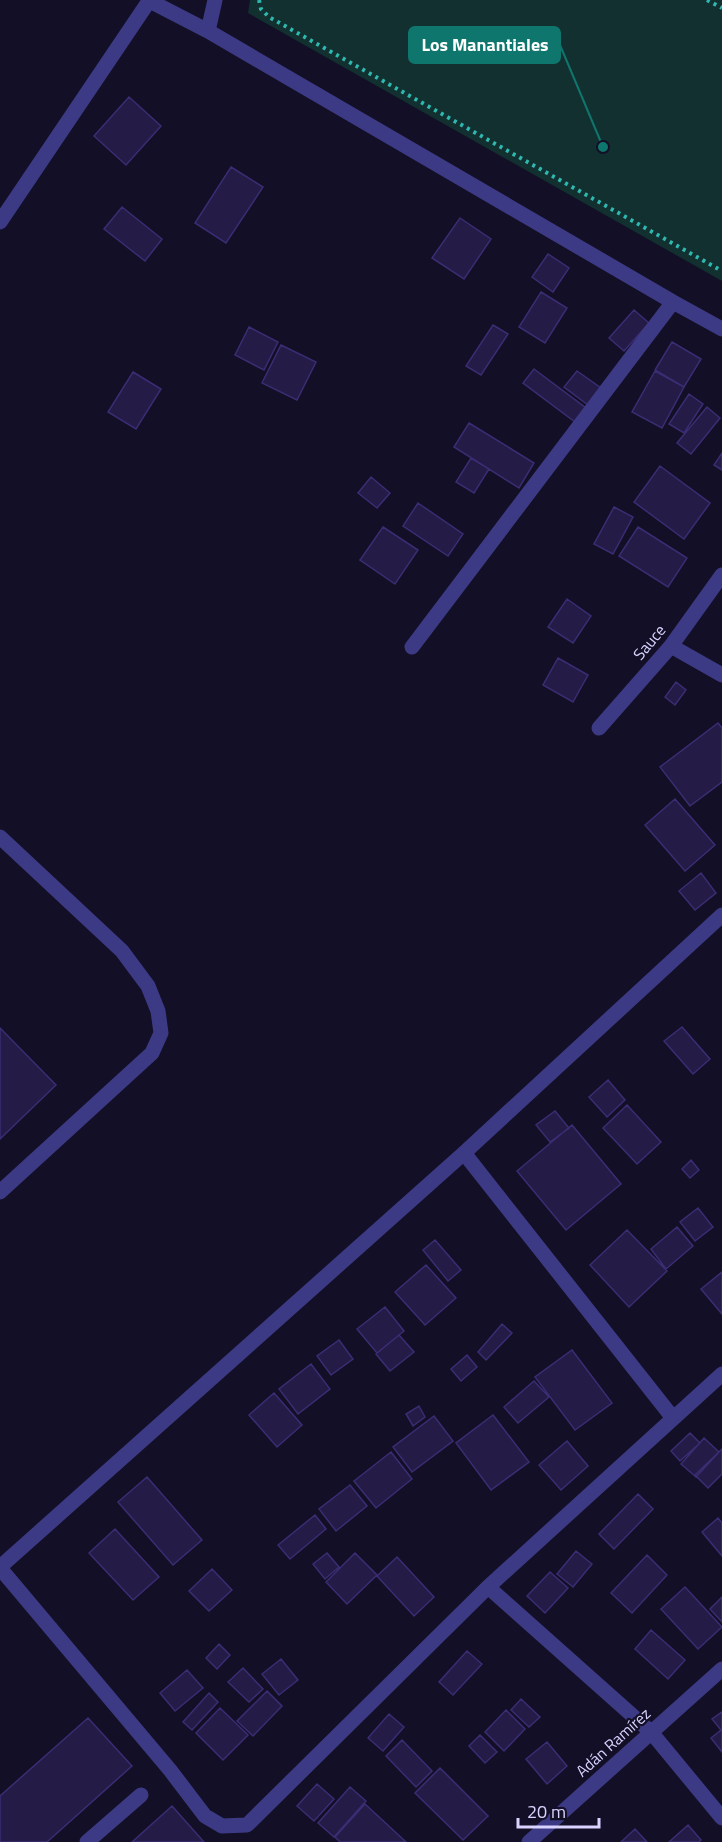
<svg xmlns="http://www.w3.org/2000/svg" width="722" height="1842" viewBox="0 0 722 1842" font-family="'Titillium Web',sans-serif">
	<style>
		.green { fill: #12302f }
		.building { fill: #241b47; stroke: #3b2d73; stroke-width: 1.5 }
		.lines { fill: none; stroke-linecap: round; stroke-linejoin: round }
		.path { stroke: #2fb8b0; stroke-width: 4; stroke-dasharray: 3 4.5; stroke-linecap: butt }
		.minor { stroke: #3d3a85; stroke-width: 15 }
		.labels { text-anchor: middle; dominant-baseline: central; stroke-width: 4.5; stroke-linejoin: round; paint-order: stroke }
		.street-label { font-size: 16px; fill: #d9d4ff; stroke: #130f26 }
		.leader { fill: none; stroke: #0f766e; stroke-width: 2 }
		.callout-dot { fill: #0f766e; stroke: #130f26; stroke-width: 2 }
		.callout { fill: #0f766e; stroke: #0f766e; stroke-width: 2 }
		.callout-label { font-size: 18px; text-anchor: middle; font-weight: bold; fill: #fff }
	</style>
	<rect width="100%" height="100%" fill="#130f26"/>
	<!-- green -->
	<path class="green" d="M250,0H722V281L248,13Z"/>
	<!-- building -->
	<path class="building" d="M129,97L161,126L126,165L94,136Z
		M231,167L263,187L226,243L195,223Z
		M122,207L162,239L145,261L104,229Z
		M460,218L491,239L464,279L432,258Z
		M548,254L569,268L553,292L532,277Z
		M541,292L567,308L545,343L519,327Z
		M634,310L649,323L624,351L609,338Z
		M493,325L508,334L481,375L466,366Z
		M249,327L278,342L264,370L235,355Z
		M672,342L701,359L684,387L655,370Z
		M281,345L316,362L297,400L262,383Z
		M534,369L586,408L575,422L523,383Z
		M577,371L601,388L588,405L564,387Z
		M655,371L684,387L662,428L632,412Z
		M133,372L161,389L136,429L108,412Z
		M689,394L703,404L684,433L669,424Z
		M707,407L720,418L691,454L677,443Z
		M469,423L534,463L519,488L454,447Z
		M722,453V470L714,465Z
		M471,458L489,469L474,493L456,482Z
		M660,466L710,503L684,539L634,502Z
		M371,477L390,493L377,508L358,493Z
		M418,503L463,534L448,556L403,526Z
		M614,507L633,517L613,554L594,544Z
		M383,527L418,550L395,584L360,560Z
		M638,527L687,558L668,587L619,556Z
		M567,599L591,616L573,643L548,627Z
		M558,658L588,675L573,702L543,685Z
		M676,682L686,690L675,705L665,697Z
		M718,723L722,728V782L690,806L660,767Z
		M675,799L715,845L685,871L645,825Z
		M701,873L716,893L695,910L679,891Z
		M682,1027L710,1059L693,1074L664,1041Z
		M0,1028L56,1085L0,1139Z
		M608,1080L625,1100L607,1117L589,1097Z
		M627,1105L661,1142L637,1164L603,1128Z
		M555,1111L569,1128L550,1142L536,1125Z
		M572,1125L621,1184L566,1230L517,1171Z
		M691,1160L699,1170L690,1178L682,1169Z
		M698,1208L713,1227L695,1241L680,1222Z
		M677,1227L693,1246L666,1269L651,1249Z
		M627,1230L667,1271L629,1307L590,1265Z
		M435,1240L461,1270L448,1281L423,1250Z
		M426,1265L456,1298L425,1325L395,1292Z
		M722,1272V1314L701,1289Z
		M385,1307L404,1331L377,1353L357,1329Z
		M502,1324L512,1333L486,1360L478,1352Z
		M399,1335L414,1352L390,1371L376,1354Z
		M339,1340L353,1359L331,1375L317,1356Z
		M572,1350L612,1403L575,1430L535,1377Z
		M467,1355L477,1367L461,1381L451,1369Z
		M311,1364L330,1389L298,1414L279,1389Z
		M534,1381L549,1397L518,1423L504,1407Z
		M274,1393L302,1425L277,1447L249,1415Z
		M419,1406L425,1417L413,1426L406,1414Z
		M493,1415L529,1462L491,1490L456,1443Z
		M434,1416L453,1441L412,1472L393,1447Z
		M690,1433L700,1443L680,1461L671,1451Z
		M704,1438L719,1452L696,1477L681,1464Z
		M567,1441L588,1466L561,1490L539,1465Z
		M722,1449V1474L708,1488L695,1475Z
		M391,1452L412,1479L376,1508L354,1481Z
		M147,1477L202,1540L173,1565L118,1502Z
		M350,1485L367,1506L336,1531L319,1509Z
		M638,1494L653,1509L614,1549L599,1534Z
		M315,1515L326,1529L290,1559L278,1545Z
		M718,1518L722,1523V1556L702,1532Z
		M115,1529L159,1577L133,1600L89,1553Z
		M576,1551L592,1564L573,1587L557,1574Z
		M327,1553L339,1567L325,1579L313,1564Z
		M355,1553L377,1575L347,1604L326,1582Z
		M647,1555L667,1575L632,1613L611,1593Z
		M397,1557L434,1597L414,1616L377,1576Z
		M212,1569L232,1590L209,1611L189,1591Z
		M550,1572L568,1588L545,1613L527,1596Z
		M685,1587L722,1627L698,1649L661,1609Z
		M722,1597V1622L710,1609Z
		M651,1630L685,1660L668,1679L635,1649Z
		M219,1644L230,1655L217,1669L206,1658Z
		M467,1651L482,1664L453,1695L439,1682Z
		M281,1659L298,1680L279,1695L262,1674Z
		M243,1668L263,1689L249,1702L228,1682Z
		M187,1670L203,1688L175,1711L160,1693Z
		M267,1691L282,1706L253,1736L237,1721Z
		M209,1693L218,1702L192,1730L183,1722Z
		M521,1699L540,1717L529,1727L511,1710Z
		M220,1708L248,1735L223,1760L196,1733Z
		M506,1710L525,1729L504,1751L485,1732Z
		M722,1712V1752L711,1738L721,1730L712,1719Z
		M389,1714L404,1727L383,1751L368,1738Z
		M88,1718L132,1766L47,1842H0V1796Z
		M480,1735L497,1752L485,1763L469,1746Z
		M402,1740L432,1771L416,1787L386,1756Z
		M547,1742L567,1766L547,1784L526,1759Z
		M440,1768L488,1816L463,1840L415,1793Z
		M317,1784L334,1799L314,1821L297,1806Z
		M350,1787L366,1801L334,1837L318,1823Z
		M365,1804L406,1842H340L335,1837Z
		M172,1806L204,1842H132Z
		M688,1825L701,1840L699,1842H669Z
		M635,1829L647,1842H621Z"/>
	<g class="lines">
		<!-- path -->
		<path class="path" d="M259,0L261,9L269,17L722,271
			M707,0L722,8"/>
		<!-- minor -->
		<path class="minor" d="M148,0L208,31L673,302L722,329
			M208,31L215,0
			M0,222L149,1
			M671,646L722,675
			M412,647L673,302
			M599,728L671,646L722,575
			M0,837L122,951L148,986L158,1011L161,1033L152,1053L0,1192
			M464,1153L673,1418
			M0,1567L464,1153L722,915
			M0,1568L170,1770L205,1816L222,1826L247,1825L488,1587L722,1374
			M488,1587L651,1732L722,1818
			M87,1842L141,1795
			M529,1842L722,1669"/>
	</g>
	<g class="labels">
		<!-- street labels -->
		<g class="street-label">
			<text transform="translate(649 642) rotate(-50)">Sauce</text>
			<text transform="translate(613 1742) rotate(-42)">Adán Ramírez</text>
		</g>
	</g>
	<!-- callouts -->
	<path class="leader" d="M603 147L560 45"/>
	<circle class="callout-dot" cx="603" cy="147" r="6"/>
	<rect class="callout" x="409" y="27" width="151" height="36" rx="6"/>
	<g class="callout-label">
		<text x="485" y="51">Los Manantiales</text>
	</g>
	<!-- scale -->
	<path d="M518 1818v9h81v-9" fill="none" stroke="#d9d4ff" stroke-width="3"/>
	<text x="527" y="1818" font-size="18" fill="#d9d4ff" stroke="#130f26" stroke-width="4.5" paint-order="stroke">20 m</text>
</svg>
